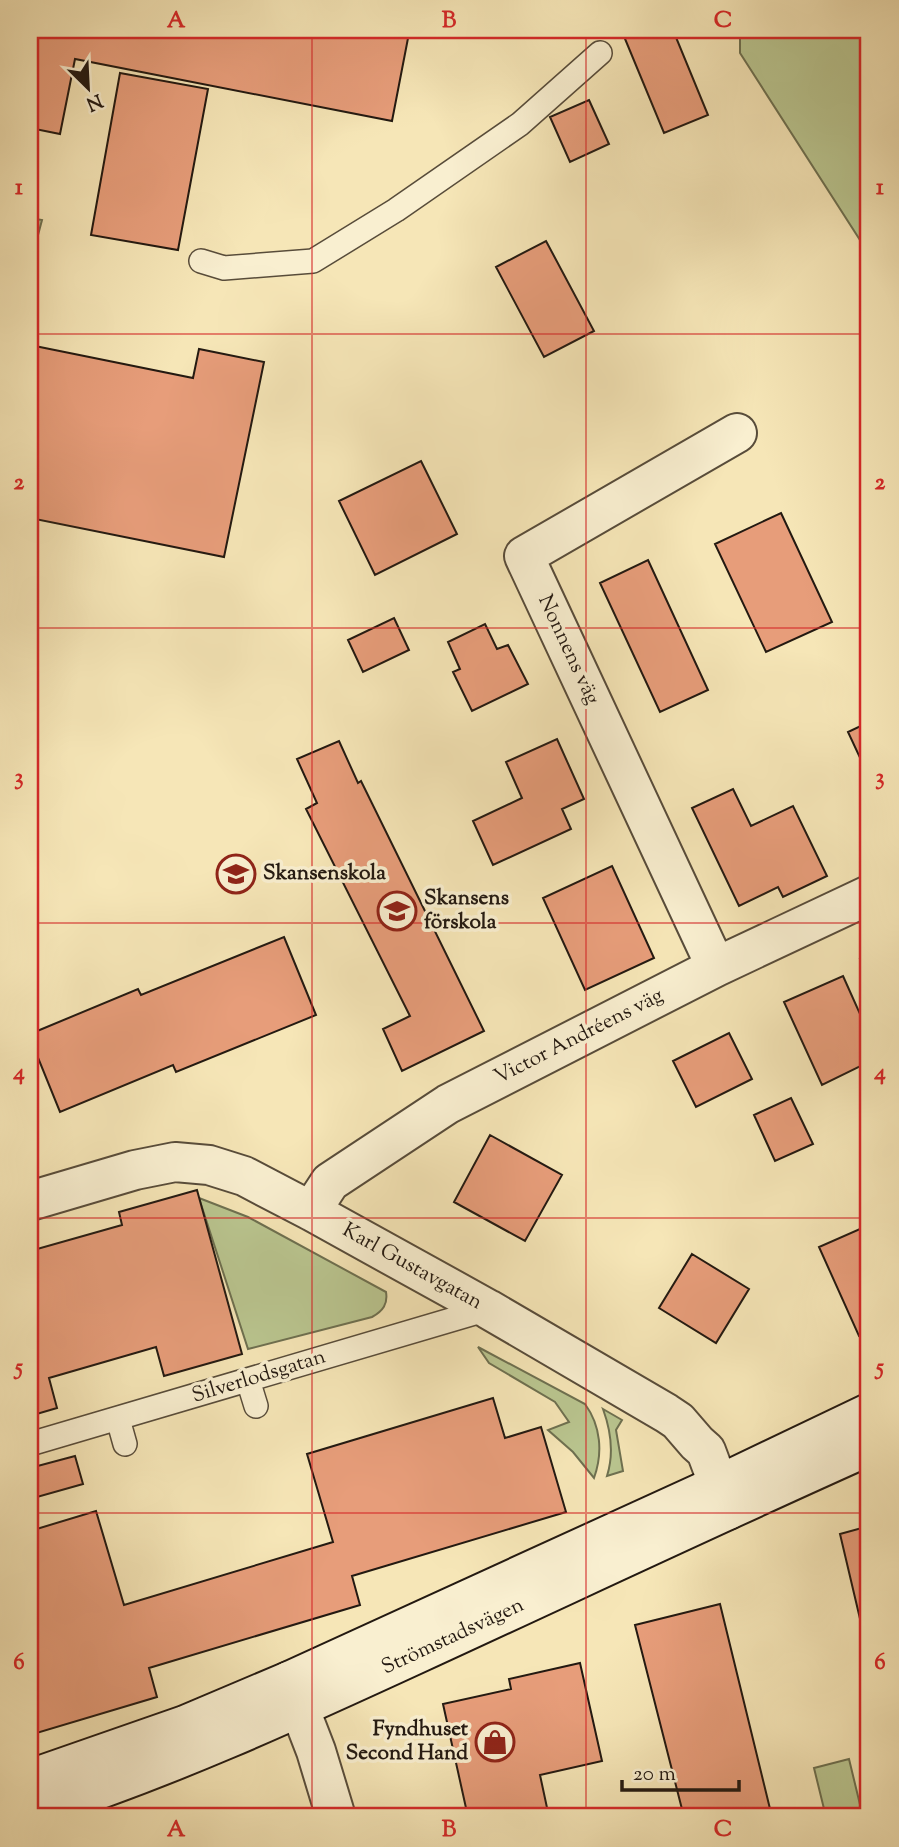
<svg xmlns="http://www.w3.org/2000/svg" width="899" height="1847" viewBox="0 0 899 1847" font-family="'Sorts Mill Goudy',serif">
	<style>
		.green { fill: #bac690; stroke: #6e7050; stroke-width: 2 }
		.building { fill: #e79d7a; stroke: #231911; stroke-width: 2 }
		.lines { fill: none; stroke-linecap: round; stroke-linejoin: round }
		.service-casing { stroke: #584c3a; stroke-width: 26 }
		.minor-casing { stroke: #584c3a; stroke-width: 42 }
		.secondary-casing { stroke: #231911; stroke-width: 42 }
		.service { stroke: #f9efd0; stroke-width: 23 }
		.minor { stroke: #f9efd0; stroke-width: 38 }
		.secondary { stroke: #f9efd0; stroke-width: 38 }
		.grid { fill: none; stroke: #d62828; stroke-width: 2; stroke-opacity: 0.55 }
		.labels { text-anchor: middle; dominant-baseline: central; stroke-width: 7; stroke-linejoin: round; paint-order: stroke }
		.street-label { font-size: 21px; fill: #231911; stroke: #f9efd0 }
		.poi-label { font-size: 21px; font-weight: bold; fill: #231911; stroke: #f9efd0; text-anchor: start }
		.neatline { fill: none; stroke: #d62828; stroke-width: 2.5 }
		.grid-label { font-size: 23px; text-anchor: middle; font-weight: bold; fill: #d62828 }
	</style>
	<rect width="100%" height="100%" fill="#f6e6b7"/>
	<filter id="stains"><feTurbulence type="fractalNoise" baseFrequency=".00286" numOctaves="4"/><feColorMatrix values="0 0 0 0 .2 0 0 0 0 .09 0 0 0 0 .02 0 0 0 .5 -.17"/></filter>
	<radialGradient id="worn" r=".72"><stop offset=".6" stop-color="#630" stop-opacity="0"/><stop offset="1" stop-color="#630" stop-opacity=".3"/></radialGradient>
	<!-- green -->
	<path class="green" d="M740,30H869V246L860,240L740,53Z
		M30,218L42,220L38,235L30,248Z
		M199,1198L248,1217L386,1292C388,1304 383,1311 372,1317L248,1349Z
		M478,1347L585,1404C601,1426 603,1453 594,1478L573,1452L548,1430L569,1422L555,1402L489,1363Z
		M603,1409L622,1420L616,1430L623,1471L607,1476C614,1454 611,1431 603,1409Z
		M849,1759L863,1817H826L814,1768Z"/>
	<!-- building -->
	<path class="building" d="M30,30H393L409,33L392,121L75,59L60,134L30,128Z
		M633,30H673L708,115L664,133L623,34Z
		M120,73L208,89L178,250L91,235Z
		M589,100L609,144L570,162L550,117Z
		M546,241L594,331L544,357L496,267Z
		M30,345L193,378L199,349L264,362L224,557L30,518Z
		M421,461L457,534L375,575L339,501Z
		M781,513L832,622L766,652L715,544Z
		M648,560L708,690L660,712L600,583Z
		M394,618L409,650L363,672L348,640Z
		M485,624L497,649L508,645L528,684L472,711L453,672L460,669L448,642Z
		M869,722V777L848,732Z
		M557,739L584,799L562,809L571,829L493,865L473,821L522,798L506,762Z
		M339,741L358,783L361,781L484,1031L402,1071L383,1029L410,1016L306,809L317,803L297,759Z
		M733,789L751,826L793,806L827,876L783,897L778,887L739,906L692,808Z
		M612,866L654,958L585,990L543,898Z
		M284,937L316,1015L176,1072L173,1065L60,1112L30,1038V1034L138,989L141,995Z
		M869,955V981L860,959Z
		M843,976L869,1034V1062L822,1085L784,1002Z
		M729,1033L752,1079L696,1107L673,1061Z
		M791,1098L813,1144L775,1161L754,1115Z
		M490,1135L562,1175L525,1241L454,1202Z
		M197,1190L242,1354L164,1376L156,1347L49,1378L57,1408L30,1416V1251L122,1225L119,1212Z
		M869,1225V1331L859,1336L819,1247Z
		M692,1254L749,1289L716,1343L659,1308Z
		M493,1398L505,1438L541,1427L566,1512L352,1576L360,1605L149,1668L157,1697L30,1735V1531L96,1511L124,1605L333,1542L307,1454Z
		M75,1456L83,1484L30,1499V1468Z
		M869,1526V1657L840,1534Z
		M720,1604L772,1817H684L635,1625Z
		M580,1663L602,1761L540,1775L549,1817H468L443,1704L511,1689L509,1679Z"/>
	<g class="lines">
		<defs>
			<path id="service" d="M201,261L224,268L313,261L396,210L520,124L600,53
				M248,1380L256,1406
				M118,1419L125,1444
				M30,1444L488,1309"/>
			<path id="minor" d="M716,967L524,556L737,433
				M30,1201L135,1170L175,1162L209,1165L244,1176L311,1211L488,1309L666,1413L678,1421L697,1443L706,1451L728,1510
				M311,1211L330,1182L448,1104L716,967L869,895
				M289,1681L316,1751L336,1817"/>
			<path id="secondary" d="M30,1779L185,1725L289,1681L718,1485L869,1413
				M30,1813C165,1770 293,1711 421,1652C571,1583 719,1513 869,1446"/>
		</defs>
		<!-- service casing -->
		<use href="#service" class="service-casing"/>
		<!-- minor casing -->
		<use href="#minor" class="minor-casing"/>
		<!-- secondary casing -->
		<use href="#secondary" class="secondary-casing"/>
		<!-- service -->
		<use href="#service" class="service"/>
		<!-- minor -->
		<use href="#minor" class="minor"/>
		<!-- secondary -->
		<use href="#secondary" class="secondary"/>
	</g>
	<!-- grid -->
	<path class="grid" d="M312,30V1817M586,30V1817M30,334H869M30,628H869M30,923H869M30,1218H869M30,1513H869"/>
	<!-- icons -->
	<defs>
		<symbol id="school-ring" viewBox="-11 -11 22 22"><circle r="9.5" fill="#f9efd0" stroke="#8f2418" stroke-width="1.5"/><path d="M0-5L7-2L0 1L-7-2ZM-4 1L0 2.5L4 1V4Q0 6-4 4Z" fill="#8f2418"/></symbol>
		<symbol id="shop-ring" viewBox="-11 -11 22 22"><circle r="9.5" fill="#f9efd0" stroke="#8f2418" stroke-width="1.5"/><path d="M-5-2.5h2.3a2.7 3.5 0 0 1 5.4 0H5L5.5 6h-11ZM-1.5-2.5h3a1.5 2.3 0 0 0-3 0Z" fill="#8f2418"/></symbol>
	</defs>
	<g fill-rule="evenodd">
		<use href="#school-ring" x="214" y="852" width="44" height="44"/>
		<use href="#school-ring" x="375" y="889" width="44" height="44"/>
		<use href="#shop-ring" x="473" y="1720" width="44" height="44"/>
	</g>
	<g class="labels">
		<!-- street labels -->
		<g class="street-label">
			<text transform="translate(568 650) rotate(65)">Nonnens väg</text>
			<text transform="translate(579 1037) rotate(-27)">Victor Andréens väg</text>
			<text transform="translate(412 1267) rotate(29)">Karl Gustavgatan</text>
			<text transform="translate(259 1377) rotate(-17)">Silverlodsgatan</text>
			<text transform="translate(453 1637) rotate(-25)">Strömstadsvägen</text>
		</g>
		<!-- poi labels -->
		<g class="poi-label">
			<text x="263" y="874">Skansenskola</text>
			<text x="424" y="899">Skansens<tspan x="424" dy="24">förskola</tspan></text>
			<text x="468" y="1730" text-anchor="end">Fyndhuset<tspan x="468" dy="24">Second Hand</tspan></text>
		</g>
	</g>
	<!-- margin -->
	<rect width="899" height="1847" fill="none" stroke="#f6e6b7" stroke-width="77"/>
	<!-- north arrow -->
	<g transform="translate(88 88) rotate(156)" stroke="#f9efd0" stroke-width="5" paint-order="stroke">
	<path d="M0-5L12 26L0 18L-12 26Z" fill="#231911"/>
	<text y="-10" font-size="19" font-weight="bold" text-anchor="middle" fill="#231911">N</text>
	</g>
	<!-- scale -->
	<path d="M622 1780v10h117v-10" fill="none" stroke="#231911" stroke-width="3.5"/>
	<text x="633" y="1780" font-size="21" fill="#231911" stroke="#f9efd0" stroke-width="5" paint-order="stroke">20 m</text>
	<rect x="38" y="38" width="822" height="1770" class="neatline"/>
	<g class="grid-label">
		<text x="176" y="27">A</text>
		<text x="449" y="27">B</text>
		<text x="723" y="27">C</text>
		<text x="19" y="194">1</text>
		<text x="880" y="194">1</text>
		<text x="19" y="489">2</text>
		<text x="880" y="489">2</text>
		<text x="19" y="784">3</text>
		<text x="880" y="784">3</text>
		<text x="19" y="1079">4</text>
		<text x="880" y="1079">4</text>
		<text x="19" y="1374">5</text>
		<text x="880" y="1374">5</text>
		<text x="19" y="1669">6</text>
		<text x="880" y="1669">6</text>
		<text x="176" y="1836">A</text>
		<text x="449" y="1836">B</text>
		<text x="723" y="1836">C</text>
	</g>
	<rect width="100%" height="100%" filter="url(#stains)"/>
	<rect width="100%" height="100%" fill="url(#worn)"/>
</svg>
